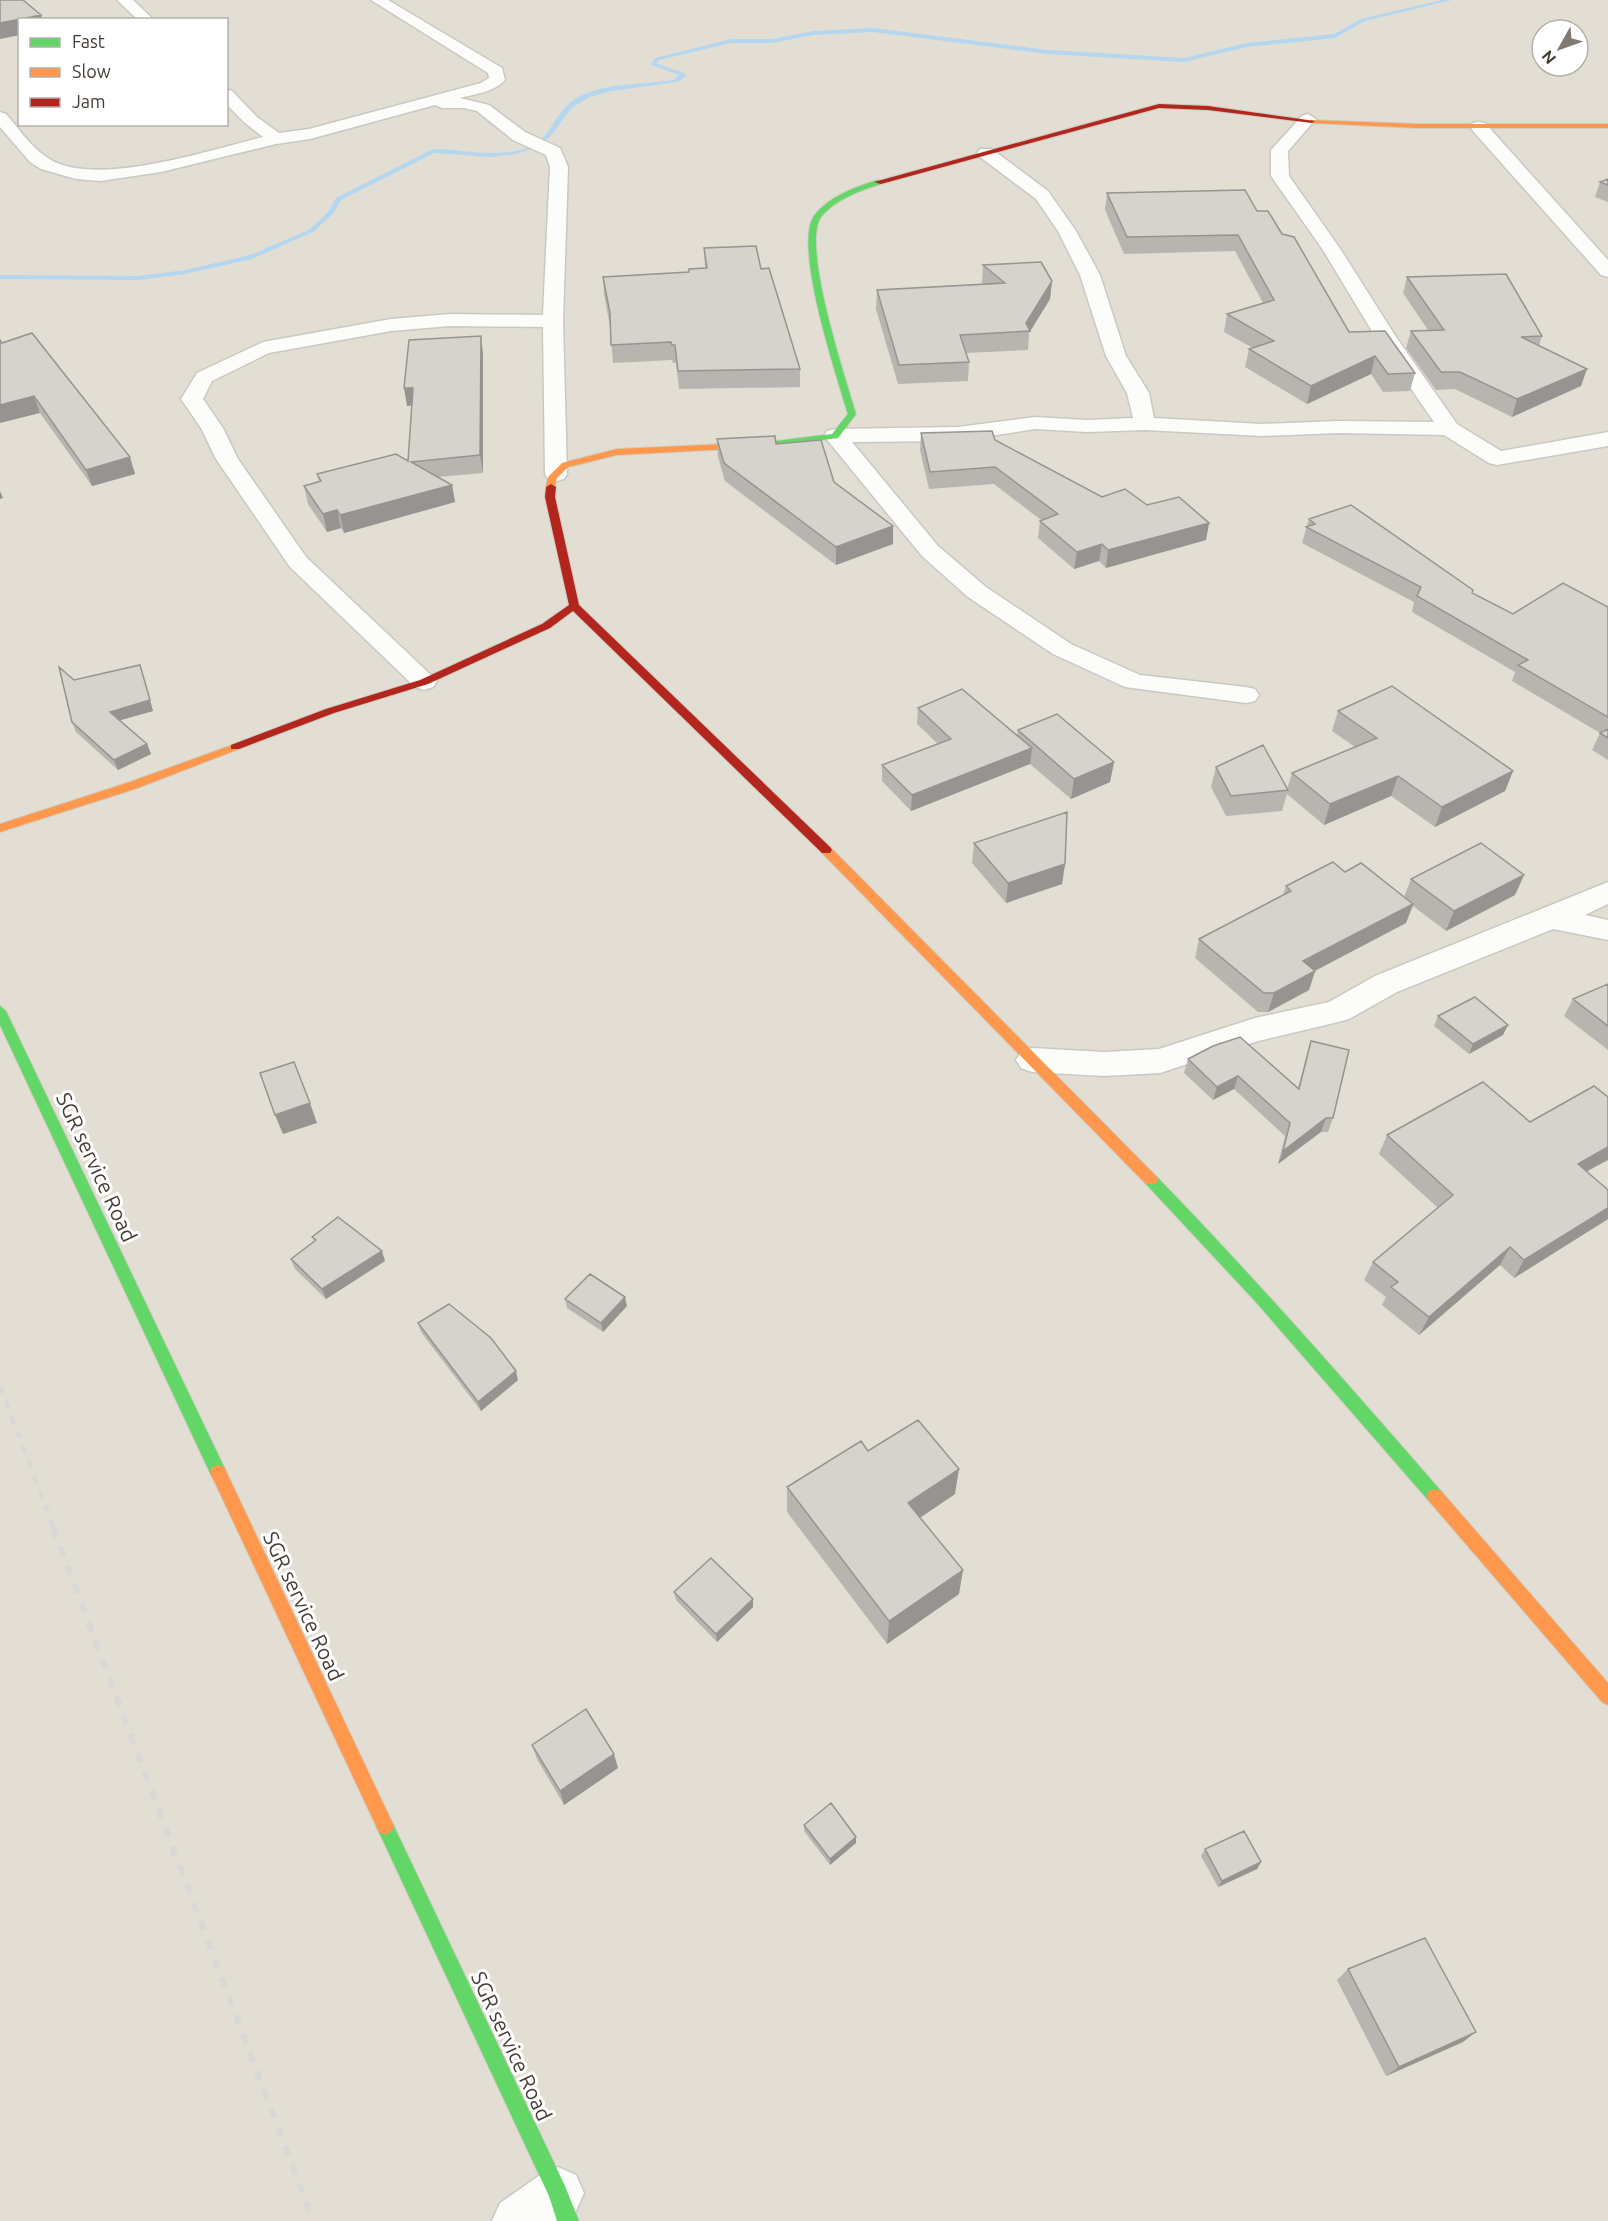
<svg xmlns="http://www.w3.org/2000/svg" width="1608" height="2221" viewBox="0 0 1608 2221" font-family="Ubuntu,sans-serif">
	<style>
		.residential { fill: #e3ded3; fill-rule: evenodd }
		.lines { fill: none; stroke-linecap: round; stroke-linejoin: round }
		.stream { fill: #b4d6ee; fill-rule: evenodd }
		.street-casing { stroke: #cac8c2; stroke-width: 3 }
		.fast-casing { stroke: #cfcbbe; stroke-width: 2 }
		.slow-casing { stroke: #cfcbbe; stroke-width: 2 }
		.jam-casing { stroke: #cfcbbe; stroke-width: 2 }
		.street { fill: #fcfcfb; fill-rule: evenodd }
		.fast { fill: #63d668; fill-rule: evenodd }
		.slow { fill: #ff974d; fill-rule: evenodd }
		.jam { fill: #b3261e; fill-rule: evenodd }
		.rail-far1 { stroke: #d8d8d7; stroke-width: 4.5; stroke-dasharray: 8 8; stroke-linecap: butt }
		.rail { stroke: #d8d8d7; stroke-width: 6; stroke-dasharray: 10 10; stroke-linecap: butt }
		.wall { fill: #b8b5b0 }
		.shaded-wall { fill: #969490 }
		.building { fill: #d6d3cd; stroke: #969490; stroke-width: 1.5 }
		.labels { text-anchor: middle; dominant-baseline: central; stroke-width: 6; stroke-linejoin: round; paint-order: stroke }
		.near-street-label { font-size: 21px; fill: #443d33; stroke: #fff }
	</style>
	<rect width="100%" height="100%" fill="#eeece6"/>
	<!-- residential -->
	<path class="residential" d="M0,0H1608V2221H0ZM20,20H226V124H20ZM1542,30H1578V66H1542Z"/>
	<g class="lines">
		<!-- stream -->
		<path class="stream" d="M1442,0H1452L1365,21L1335,38L1247,47L1184,62L1048,54L873,32L813,35L773,43H731L659,60L656,63L686,74V76L677,82L611,91L589,97L572,108L548,139L535,148L516,154L490,157L434,153L341,200L333,214L313,232L252,259L185,274L139,280L0,279V275L139,276L185,270L250,255L309,230L328,212L336,198L431,150C445,147 458,151 472,152C491,154 513,154 531,146C550,137 555,115 571,102C596,82 643,85 673,80L680,75L651,65L655,58L731,39H773L813,31L873,28L1048,50L1184,58L1247,43L1334,34L1361,19Z"/>
		<defs>
			<path id="street" d="M117,0H133L154,20H138Z
				M371,0H388L502,68L505,80C494,92 475,94 460,98L489,105L525,132L560,148L568,167L563,321L567,474L564,479L556,481L548,479L545,474L543,327L450,326L391,331L269,353L212,381L203,399L223,428L238,459L306,557L433,677L437,682L433,687L424,690L415,687L290,567L216,459L201,428L181,399L197,373L263,342L391,319L450,314L543,315L550,167L546,155L513,140L477,111L464,108H442L435,105L310,139L276,144L161,172L100,181L76,179L41,169L30,162L0,127V112L6,114C19,129 33,150 51,160C99,187 210,150 263,137L245,123L226,104V89L232,91L257,117L279,133L309,129L481,83L489,78L488,73Z
				M1308,114L1316,119L1288,151L1289,176L1341,250L1396,337L1457,424L1501,451L1608,432V446L1497,465L1489,463L1444,435L1338,433L1262,436L1145,430L1087,432L1035,429L958,441L852,442L938,546L986,587L1071,644L1140,675L1246,687L1255,689L1259,695L1255,701L1246,703L1125,687L1053,654L968,597L922,556L824,436L827,431L835,429L958,427L1035,417L1087,420L1133,418L1127,393L1106,356L1080,275L1058,231L1036,199L980,157L977,153L980,149H992L1048,191L1076,231L1100,275L1126,356L1149,393L1154,418L1262,424L1338,421L1434,422L1376,338L1323,250L1271,176V150L1302,116Z
				M1479,122L1485,123L1608,260V277L1601,275L1473,131L1471,127L1473,123Z
				M1608,882V904L1585,915L1608,920V940L1553,929L1397,992L1349,1019L1338,1022L1258,1041L1160,1073L1104,1076L1032,1072L1021,1068L1016,1060L1021,1052L1032,1048L1104,1052L1159,1049L1255,1018L1329,1002L1375,976Z
				M558,2167L576,2175L584,2193L576,2211L562,2221H492L500,2203L540,2175Z"/>
			<path id="fast" d="M878,180L882,182L881,184C861,190 834,200 821,217C801,246 846,379 856,414L838,438L765,447V443L768,442L832,434L848,414C837,377 793,246 814,216C828,197 857,186 878,180Z
				M0,1006L6,1011L224,1467L226,1472L224,1477L218,1479L212,1477L0,1025Z
				M1151,1174L1156,1176C1255,1278 1348,1384 1441,1491L1443,1496L1441,1501L1435,1503L1429,1501L1255,1301L1146,1184L1144,1180L1146,1176Z
				M385,1817L391,1820L565,2186L579,2221H557L549,2196L379,1832L376,1826L379,1820Z"/>
			<path id="slow" d="M1310,120L1417,124H1608V128H1417L1312,123Z
				M768,442L772,445L771,447L617,455L568,467L557,478L554,489L546,487L548,477L562,463L617,449Z
				M235,744L239,745V749L135,789L0,832V824L127,783Z
				M826,846L830,847L1156,1176L1158,1180L1156,1184H1146L822,853L820,850Z
				M218,1465L224,1467L391,1820L394,1826L391,1832L385,1835L379,1832L210,1472L212,1467Z
				M1435,1489L1441,1491L1608,1683V1705L1602,1702L1429,1501L1427,1496L1429,1491Z"/>
			<path id="jam" d="M1159,104L1208,106L1315,121L1312,123L1208,110L1159,108L881,184L874,182Z
				M551,484L556,487L555,497L579,605L830,847L832,850L830,853H822L573,611L550,628L428,684L334,713L239,749H231V745L326,709L420,680L542,624L569,605L545,497L546,487Z"/>
		</defs>
		<!-- street casing -->
		<use href="#street" class="street-casing"/>
		<!-- fast casing -->
		<use href="#fast" class="fast-casing"/>
		<!-- slow casing -->
		<use href="#slow" class="slow-casing"/>
		<!-- jam casing -->
		<use href="#jam" class="jam-casing"/>
		<!-- street -->
		<use href="#street" class="street"/>
		<!-- fast -->
		<use href="#fast" class="fast"/>
		<!-- slow -->
		<use href="#slow" class="slow"/>
		<!-- jam -->
		<use href="#jam" class="jam"/>
		<!-- rail-far1 -->
		<path class="rail-far1" d="M0,1386L54,1529"/>
		<!-- rail -->
		<path class="rail" d="M53,1528L313,2221"/>
	</g>
	<!-- wall -->
	<path class="wall" d="M1608,179V202L1595,197L1600,182Z
		M1107,193L1257,211L1282,234L1349,332L1415,373L1410,391L1383,392L1371,374L1307,404L1245,367L1249,349L1253,348L1224,332L1227,314L1263,303L1235,251L1124,254L1105,210Z
		M704,248L761,269L800,369V387L679,389L676,363H673L672,360L613,363L610,326L604,295L603,277L689,272L705,268Z
		M983,265L1052,281L1050,299L1029,333L1028,350L966,353L969,362L968,381L898,384L876,309L877,290L984,284L982,283Z
		M1407,277L1542,336L1539,346L1581,386L1512,417L1455,389L1436,390L1406,348L1411,331L1428,330L1403,293Z
		M2,343L135,474L92,486L40,413Z
		M483,354V473L438,477L452,485L455,502L344,533L341,528L327,532L308,504L304,486L319,482L317,474L408,461L412,405L407,406Z
		M921,433L995,440L1102,497L1147,505L1209,523L1206,540L1106,568L1099,561L1074,569L1038,538L1040,521L1041,520L994,484L929,489L920,450Z
		M717,439L776,444L893,526V544L836,565L725,481L718,457Z
		M1309,519L1473,590L1472,593L1513,614L1608,607V760L1592,750L1600,733L1512,681L1515,672L1412,612L1414,602L1302,543Z
		M143,675L153,711L120,720L147,744L151,754L118,770L76,732L72,722L74,680Z
		M918,708L1017,735L1018,730L1114,762L1110,782L1071,799L1030,764L911,811L882,781V765L938,744L917,724Z
		M1338,711L1513,771L1505,791L1435,827L1391,796L1324,825L1287,794L1282,811L1226,816L1211,787L1216,767L1287,789L1292,773L1355,747L1332,731Z
		M974,843L1065,864L1062,884L1006,903L972,863Z
		M1345,872L1404,897L1411,879L1524,875L1515,895L1446,931L1413,906L1406,923L1315,971L1309,990L1268,1012H1258L1195,958L1199,939L1283,895L1286,886Z
		M1608,984V1050L1564,1016L1573,999Z
		M1438,1016L1503,1035L1469,1054L1434,1026Z
		M1311,1041L1333,1118L1328,1132H1321L1278,1164L1285,1136L1234,1089L1213,1100L1184,1073L1188,1059L1298,1088L1307,1054Z
		M1387,1135L1587,1172L1608,1190V1219L1514,1278L1500,1265L1419,1335L1382,1305L1386,1297L1364,1280L1373,1262L1438,1208L1379,1154Z
		M312,1237L385,1261L326,1299L295,1269L291,1259L314,1241Z
		M565,1299L627,1306L603,1332L567,1308Z
		M418,1323L518,1380L481,1411L421,1332Z
		M868,1451L955,1494L920,1518L959,1594L887,1644L787,1512V1487Z
		M674,1592L753,1599V1607L717,1642L676,1600Z
		M532,1745L618,1768L564,1805L537,1759Z
		M804,1825L856,1837V1843L830,1865L804,1831Z
		M1205,1849L1261,1862L1257,1869L1218,1887L1201,1856Z
		M1348,1969L1463,2042L1386,2076L1337,1980Z"/>
	<!-- shaded-wall -->
	<path class="shaded-wall" d="M41,15L43,20H20V35L0,39V23Z
		M1052,281L1050,299L1029,333L1030,331L1026,323Z
		M481,336L483,354V473L480,455Z
		M1375,356L1371,374L1307,404L1311,386Z
		M1587,369L1581,386L1512,417L1517,399Z
		M404,388H413L416,405L407,406Z
		M34,396L40,413L0,423V405Z
		M130,457L135,474L92,486L86,470Z
		M452,485L455,502L344,533L340,515Z
		M0,491L3,498L0,499Z
		M337,510L341,528L327,532L323,514Z
		M1209,523L1206,540L1106,568L1108,550Z
		M893,526V544L836,565V547Z
		M1102,544L1099,561L1074,569L1077,552Z
		M140,665L153,711L114,722L110,712Z
		M147,744L151,754L118,770L114,760Z
		M1032,748L1030,764L911,811L912,795Z
		M1114,762L1110,782L1071,799L1074,779Z
		M1513,771L1505,791L1435,827L1442,807Z
		M1398,776L1391,796L1324,825L1330,804Z
		M1065,864L1062,884L1006,903L1008,883Z
		M1524,875L1515,895L1446,931L1454,911Z
		M1413,904L1406,923L1297,980L1303,961Z
		M1315,971L1309,990L1268,1012L1274,993Z
		M1508,1025L1503,1035L1469,1054L1473,1044Z
		M1238,1076L1234,1089L1213,1100L1217,1087Z
		M310,1103L317,1123L283,1134L275,1115Z
		M1326,1118L1321,1132L1278,1164L1283,1151Z
		M1608,1147V1160L1567,1182L1578,1164Z
		M1608,1208V1219L1514,1278L1524,1260Z
		M1510,1247L1500,1265L1419,1335L1429,1317Z
		M382,1251L385,1261L326,1299L322,1289Z
		M625,1297L627,1306L603,1332L601,1323Z
		M516,1371L518,1380L481,1411L478,1402Z
		M959,1469L955,1494L906,1527L908,1503Z
		M963,1570L959,1594L887,1644L889,1621Z
		M753,1599V1607L717,1642L716,1634Z
		M614,1754L618,1768L564,1805L560,1791Z
		M856,1837V1843L830,1865V1859Z
		M1261,1862L1257,1869L1218,1887L1222,1881Z
		M1476,2032L1463,2042L1386,2076L1399,2067Z"/>
	<!-- building -->
	<path class="building" d="M0,0H23L41,15L0,23Z
		M1608,179V185L1600,182Z
		M1245,190L1257,211H1268L1282,234L1294,237L1349,332L1385,331L1415,373L1388,374L1375,356L1311,386L1249,349L1274,341L1227,314L1274,300L1238,235L1127,237L1107,193Z
		M756,246L761,269L769,268L800,369L678,371L675,345H672L671,342L611,345L610,313L603,277L689,272V269L707,268L704,248Z
		M1041,262L1052,281L1026,323L1030,331L960,335L969,362L899,365L877,290L1005,283L983,265Z
		M1506,274L1542,336L1521,337L1587,369L1517,399L1460,372H1441L1411,331L1444,330L1407,277Z
		M32,333L130,457L86,470L34,396L0,405V340L2,343Z
		M481,336L480,455L411,462L452,485L340,515L337,510L323,514L304,486L321,481L317,474L396,454L408,461L413,388H404L409,340Z
		M992,431L995,440L1102,497L1125,489L1147,505L1179,497L1209,523L1108,550L1102,544L1077,552L1040,521L1058,514L995,467L930,472L921,433Z
		M775,436L776,444L821,440L834,482L893,526L836,547L724,463L717,439Z
		M1351,505L1473,590L1472,593L1513,614L1563,583L1608,607V717L1518,665L1528,660L1417,596L1421,587L1306,527L1315,524L1309,519Z
		M140,665L150,700L110,712L147,744L114,760L72,722L59,667L74,680Z
		M1392,686L1513,771L1442,807L1398,776L1330,804L1292,773L1377,738L1338,711Z
		M962,689L1032,748L912,795L882,765L951,739L918,708Z
		M1057,714L1114,762L1074,779L1018,730Z
		M1608,729V738L1600,733Z
		M1263,745L1288,790L1231,796L1216,767Z
		M1067,812L1065,864L1008,883L974,843Z
		M1481,843L1524,875L1454,911L1411,879Z
		M1333,862L1345,872L1361,863L1413,904L1303,961L1315,971L1274,993H1264L1199,939L1291,891L1286,886Z
		M1608,984V1026L1573,999Z
		M1475,997L1508,1025L1473,1044L1438,1016Z
		M1240,1037L1299,1089L1311,1041L1349,1050L1333,1118H1326L1283,1151L1290,1123L1238,1076L1217,1087L1188,1059L1213,1046Z
		M294,1062L310,1103L275,1115L260,1073Z
		M1483,1082L1530,1122L1594,1086L1608,1097V1147L1578,1164L1608,1190V1208L1524,1260L1510,1247L1429,1317L1391,1287L1398,1282L1373,1262L1453,1195L1387,1135Z
		M338,1217L382,1251L322,1289L291,1259L316,1240L312,1237Z
		M590,1274L625,1297L601,1323L565,1299Z
		M449,1304L491,1338L516,1371L478,1402L418,1323Z
		M918,1420L959,1469L908,1503L963,1570L889,1621L787,1487L861,1441L868,1451Z
		M711,1558L753,1599L716,1634L674,1592Z
		M586,1709L614,1754L560,1791L532,1745Z
		M831,1803L856,1837L830,1859L804,1825Z
		M1244,1831L1261,1862L1222,1881L1205,1849Z
		M1425,1938L1476,2032L1399,2067L1348,1969Z"/>
	<g class="labels">
		<!-- near-street labels -->
		<g class="near-street-label">
			<text transform="translate(97 1167) rotate(65)">SGR service Road</text>
			<text transform="translate(304 1606) rotate(65)">SGR service Road</text>
			<text transform="translate(512 2046) rotate(65)">SGR service Road</text>
		</g>
	</g>
	<!-- legend -->
	<rect x="18" y="18" width="210" height="108" fill="#ffffff" stroke="#b4b1ad" stroke-width="1.5"/>
	<rect x="30" y="38" width="30" height="9" fill="#63d668" stroke="#b4b1ad" stroke-width="1.5"/>
	<text x="72" y="48" font-size="18" fill="#443d33">Fast</text>
	<rect x="30" y="68" width="30" height="9" fill="#ff974d" stroke="#b4b1ad" stroke-width="1.5"/>
	<text x="72" y="78" font-size="18" fill="#443d33">Slow</text>
	<rect x="30" y="98" width="30" height="9" fill="#b3261e" stroke="#b4b1ad" stroke-width="1.5"/>
	<text x="72" y="108" font-size="18" fill="#443d33">Jam</text>
	<!-- north arrow -->
	<g transform="translate(1560 48) rotate(230)"><circle r="28" fill="#ffffff" stroke="#b4b1ad" stroke-width="1.5"/>
	<path d="M0-4.5L10 22L0 15L-10 22Z" fill="#807a72"/>
	<text y="-9" font-size="16" font-weight="bold" text-anchor="middle" fill="#443d33">N</text>
	</g>
</svg>
